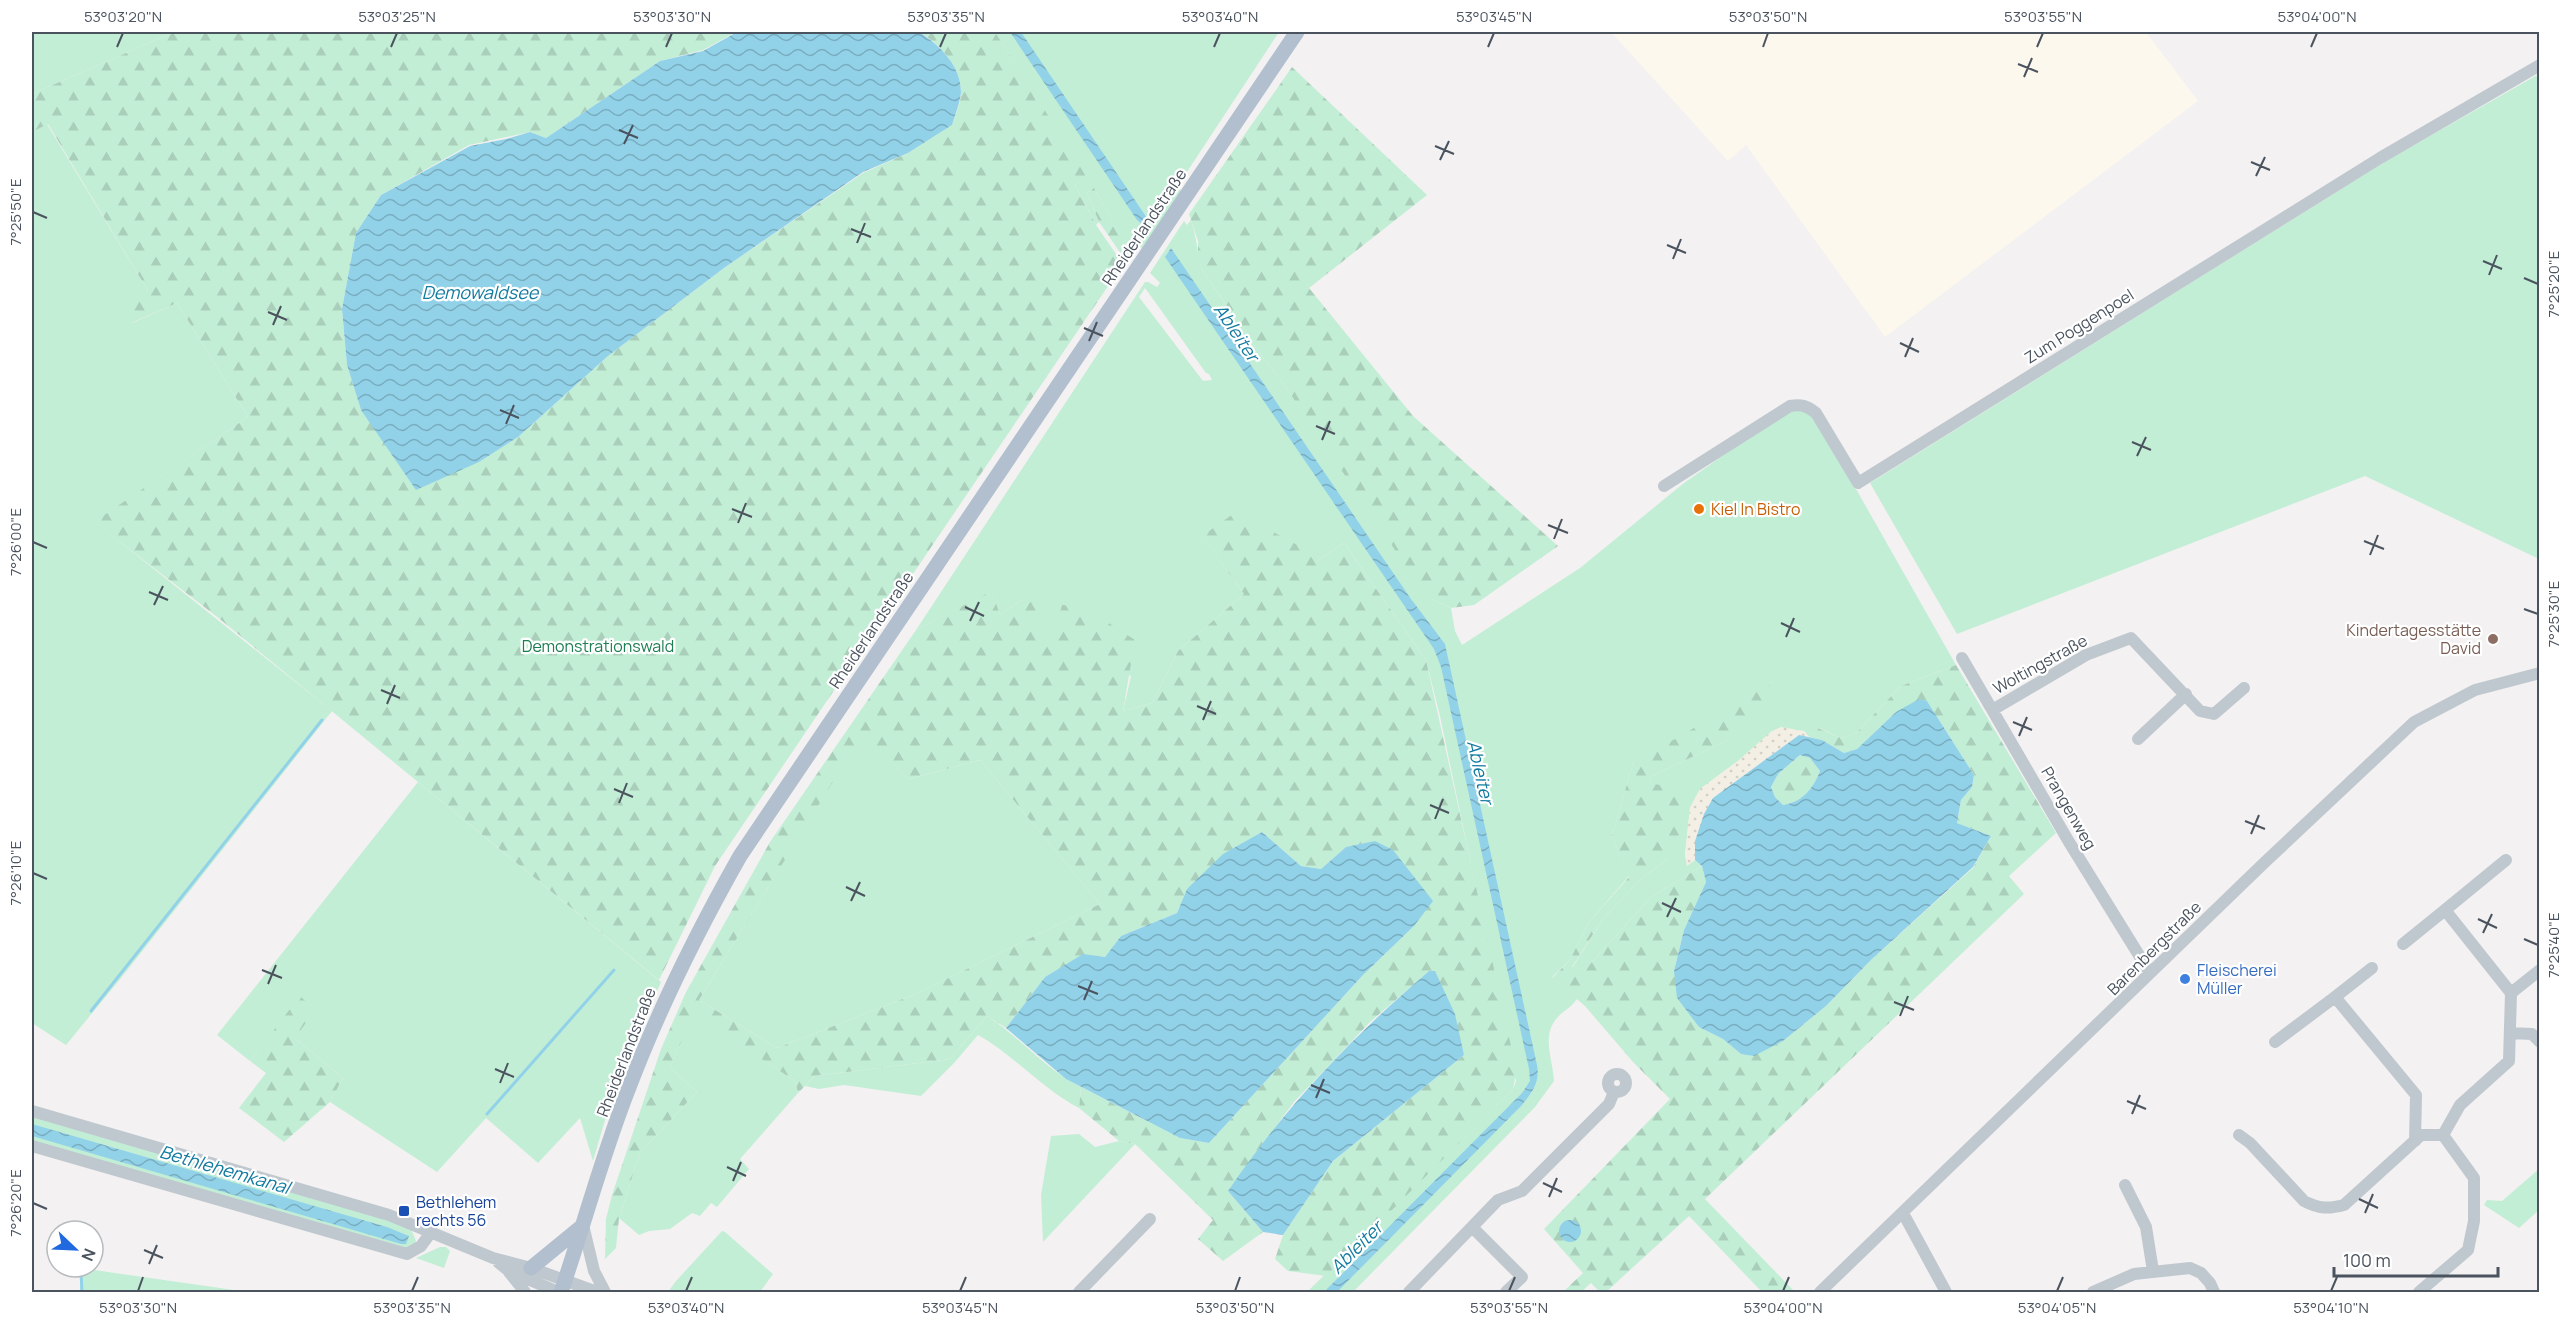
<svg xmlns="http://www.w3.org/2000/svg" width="2571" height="1324" viewBox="0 0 2571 1324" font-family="Manrope,sans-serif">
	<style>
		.commercial { fill: #fcf8ed }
		.green { fill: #c3eed6; fill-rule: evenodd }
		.forest { fill: url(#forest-firs); fill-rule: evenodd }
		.sand { fill: url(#sand-dots) }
		.water { fill: url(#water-waves); fill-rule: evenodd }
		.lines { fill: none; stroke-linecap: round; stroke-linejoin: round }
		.stream { stroke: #92d2e9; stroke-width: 3 }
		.minor { stroke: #c0c8cf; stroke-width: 12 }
		.major { stroke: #b2bfce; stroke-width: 15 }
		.ticks { fill: none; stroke: #4a535e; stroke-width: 2 }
		.food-dot { fill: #e8710a; stroke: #fff; stroke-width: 2 }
		.education-dot { fill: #8d6e63; stroke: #fff; stroke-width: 2 }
		.shop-dot { fill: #3f7fe0; stroke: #fff; stroke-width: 2 }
		.transit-dot { fill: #1a4fb4; stroke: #fff; stroke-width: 2 }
		.labels { text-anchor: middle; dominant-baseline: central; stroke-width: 4.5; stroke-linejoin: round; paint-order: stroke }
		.street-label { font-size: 16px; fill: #4a535e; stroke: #fff }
		.food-label { font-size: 16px; fill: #c56008; stroke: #fff; text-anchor: start }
		.education-label { font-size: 16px; fill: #785e54; stroke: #fff; text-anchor: end }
		.park-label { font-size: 16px; fill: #1c7e52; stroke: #fff }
		.shop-label { font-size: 16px; fill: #366cbe; stroke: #fff; text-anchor: start }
		.transit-label { font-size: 16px; fill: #164399; stroke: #fff; text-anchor: start }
		.water-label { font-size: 18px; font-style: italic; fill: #137ba0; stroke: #fff }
		.neatline { fill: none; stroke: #4a535e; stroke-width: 2 }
		.ticks-label { font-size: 15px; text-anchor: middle; fill: #4a535e }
	</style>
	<defs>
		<pattern id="forest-firs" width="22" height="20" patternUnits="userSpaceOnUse" patternTransform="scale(1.5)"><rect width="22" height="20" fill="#c3eed6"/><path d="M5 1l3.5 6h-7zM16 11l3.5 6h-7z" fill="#a9ceba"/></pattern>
		<pattern id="sand-dots" width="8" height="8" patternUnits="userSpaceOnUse" patternTransform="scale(1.5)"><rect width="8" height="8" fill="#f3efe4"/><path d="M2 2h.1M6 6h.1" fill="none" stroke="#d2cfc6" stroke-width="1.8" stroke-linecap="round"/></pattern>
		<pattern id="water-waves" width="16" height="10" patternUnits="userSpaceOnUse" patternTransform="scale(1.5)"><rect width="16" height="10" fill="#92d2e9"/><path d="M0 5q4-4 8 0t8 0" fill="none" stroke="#79adc0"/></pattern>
	</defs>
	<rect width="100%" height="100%" fill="#f3f1f1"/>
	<!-- commercial -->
	<path class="commercial" d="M1611,32H2146L2198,101L1885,337L1746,145L1728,161Z"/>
	<!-- green -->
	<path class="green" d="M32,32H174L32,94Z
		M995,32H1279L1177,187L1183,192L1142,248L1131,240L1125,245L1094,188L1087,193L1099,222L1096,225L1075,185L1086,177Z
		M2539,74V559L2365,476L1957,634L1870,483L2386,161Z
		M47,124L148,291L132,323L177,303L248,417L95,522L332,711L121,978L66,1045L32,1023V132Z
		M1191,220C1197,237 1197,254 1202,270L1263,358L1283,383L1432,599L1451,608L1455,631L1462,645L1580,568L1684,483L1792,407L1814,415L1956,665L1901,686L1856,733L1841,738L1819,728L1809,737L1804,731H1772L1738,761L1700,789L1690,808L1685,855L1687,865L1695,860L1702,866L1651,897L1584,971L1572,968L1603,919L1643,877L1668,859L1650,783L1652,776L1730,739L1633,763L1612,836L1629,876L1588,923L1570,960L1552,977L1577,999C1570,1009 1564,1010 1557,1018C1541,1036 1553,1060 1554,1081L1535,1107L1353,1292H1307L1513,1089L1516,1081L1440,716L1426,660L1344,543L1316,562L1203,537L1244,594L1178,651L1152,703L1123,711L1131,676L1033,630L1021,600L1000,615L992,592L916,630L1145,282H1148L1157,287L1160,283L1150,273L1184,221L1187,225ZM1145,288L1206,373L1209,374L1212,380L1203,381L1139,297Z
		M861,735L909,779L980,760L1100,904L918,993L777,1048L699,1000Z
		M418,782L661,982L615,1086L593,1161L580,1118L538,1163L486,1118L437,1172L330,1102L343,1078L295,1038L300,997L250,1061L217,1035Z
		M693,1013L795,1081L798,1093L740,1159L749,1169L717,1207L711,1203L700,1216L692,1213L670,1229L649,1231L639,1235L619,1218L640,1153L697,1092L670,1068Z
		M987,1016C1020,1037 1046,1070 1081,1087L1079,1108C1042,1089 1014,1055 978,1035L954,1063L921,1096L844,1085L819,1089L805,1086L815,1076L950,1059Z
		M32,1116L394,1222L411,1229L416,1241L412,1248L405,1250L32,1143Z
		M1079,1134L1095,1147L1119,1141L1135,1144L1043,1242L1041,1195L1051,1136Z
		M2539,1169V1210L2519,1228L2484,1205L2487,1200L2502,1201Z
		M722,1231L725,1232L773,1274L760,1292H668L676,1281Z
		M440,1247H446L450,1251L444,1268L416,1258Z
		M80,1268L248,1292H80Z"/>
	<!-- forest -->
	<path class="forest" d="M174,32H736L703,50L660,61L546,138L530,132L469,145L381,195L356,233L342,309L347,365L361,410L479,462L518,437L608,356L724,268L863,173L908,153L952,125C955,115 961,103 961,93C961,66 940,45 920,32H995L1087,177L1075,185L1096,225L1123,264L715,866L659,980L216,616L94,522L248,417L177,303L131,323L127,316L126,304L148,291L48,124L32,132V94Z
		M1292,67L1427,195L1309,288L1413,416L1558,546L1474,605L1451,608L1432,599L1413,577L1283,383L1263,358L1202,270L1198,257V241L1189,214Z
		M1094,188L1132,257L1126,261L1099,222L1087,193Z
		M1236,512L1305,549L1316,562L1344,543L1426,660L1511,1046L1516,1073L1513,1089L1326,1276L1288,1271L1275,1259L1283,1235L1333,1161L1464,1055L1429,971L1370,1022L1294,1102L1228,1191L1263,1232L1223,1261L1198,1239L1213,1220L1135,1144L1119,1141L1079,1108L1081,1087L1180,1138L1209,1143L1363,975L1414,926L1346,847L1321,869L1301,866L1262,832L1187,889L1177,913L1121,936L1105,957L1083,955L1045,977L1006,1028L987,1016L950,1059L815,1076L798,1093L795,1081L693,1014L670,1068L697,1092L640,1153L619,1218L616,1248L605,1259L606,1219L612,1195L661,1049L686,992L770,842L916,630L992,591L1000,615L1021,600L1037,603L1033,629L1053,637L1062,605L1084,607L1135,640L1123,711L1152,703L1178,651L1244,594L1202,536ZM861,736L909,779L980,760L1100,904L918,993L777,1048L699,1000Z
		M1956,665L2056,833L2009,876L2024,894L1705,1199L1795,1292H1762L1689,1216L1606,1292H1600L1591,1283L1581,1292H1563L1583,1273L1544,1229L1670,1099L1633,1062L1585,1006L1552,978L1570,960L1588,923L1629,877L1612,836L1633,763L1769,685L1777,694L1755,718L1730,739L1652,776L1650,783L1683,790L1678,845L1668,859L1643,877L1603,919L1572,967L1584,971L1651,897L1702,866L1706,882L1684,930L1674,971L1699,1027L1723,1039L1741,1054L1783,1041L1826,1006L1872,959L1973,868L1991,836L1957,823L1961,800L1972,787L1974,775L1927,701L1896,712L1857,749L1844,753L1822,740L1809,737L1818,728L1841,738L1856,733L1901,686Z
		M1800,755L1810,758L1820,771C1813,789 1802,802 1783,805L1775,797L1771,787L1778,774Z
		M300,996L315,1010L295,1038L343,1078L330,1102L284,1142L239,1108L266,1073L250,1061Z"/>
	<!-- sand -->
	<path class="sand" d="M1781,727L1804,731L1809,737L1799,735L1713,798L1695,841V860L1687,866L1685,855L1690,808L1700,789L1738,761L1772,731Z"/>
	<!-- water -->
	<path class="water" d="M737,32H919C940,45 961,66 961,92C960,103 955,115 952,125L908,153L863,172L724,268L608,356L518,437L479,462L416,490L361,410L347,365L342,309L356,233L381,195L470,146L506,139L530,132L546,138L660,61L703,51Z
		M1010,32H1021L1145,215L1149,222L1147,226H1144L1137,220Z
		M1171,248L1411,599L1445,644L1537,1065C1540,1082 1533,1091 1522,1105L1337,1292H1324L1522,1093L1530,1081L1529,1069L1441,667L1434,649L1165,257Z
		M1919,699L1927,701L1974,775L1972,787L1961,800L1957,823L1991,836L1973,867L1872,959L1826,1006L1783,1041L1754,1056L1741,1054L1723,1039L1699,1027L1677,998L1674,971L1684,930L1706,882L1702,866L1695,860V841L1704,814L1713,798L1799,735L1822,740L1844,753L1857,749L1896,712ZM1800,755L1810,758L1820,771C1813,789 1802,802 1783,805L1775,797L1771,787L1778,774Z
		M1262,832L1301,866L1321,869L1346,847L1375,841L1393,850L1433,901L1414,926L1363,975L1209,1143L1180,1138L1066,1079L1006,1028L1045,977L1083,954L1105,957L1121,936L1177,913L1187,889L1223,854Z
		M1429,971H1435L1455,1014L1464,1055L1333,1161L1283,1235L1263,1232L1228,1191C1286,1106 1351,1038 1429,971Z
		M32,1124L387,1227L409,1236L406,1244H401L32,1136Z
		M1559 1231a11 11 0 1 1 22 0a11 11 0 1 1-22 0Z"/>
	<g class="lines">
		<!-- stream -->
		<path class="stream" d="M91,1011L322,720
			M487,1114L614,970
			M81,1272L82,1292"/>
		<!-- minor -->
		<path class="minor" d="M1664,486L1790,406C1802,404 1807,406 1816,413L1858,483L2380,158L2540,65
			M1962,658L2069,842L2150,973
			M1994,709L2086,655L2131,638L2200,711L2214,714L2244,688
			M2138,739L2186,694
			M2506,860L2445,910L2511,993
			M2403,944L2445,910
			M2372,968L2335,997L2416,1095L2415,1141
			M2510,1033L2532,1034L2540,1042
			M2275,1042L2335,997
			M1608 1083a9 9 0 1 1 18 0a9 9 0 1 1-18 0Z
			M32,1111L389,1215L493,1258L531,1268L597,1292
			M2239,1135L2250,1143L2304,1201C2319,1209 2329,1209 2344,1205L2421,1135H2443L2460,1105L2509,1061L2511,993L2540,970
			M32,1146L407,1254L421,1246L432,1231
			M2125,1185L2146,1227L2153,1271
			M1903,1213L1946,1292
			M583,1225L594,1271L605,1292
			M1472,1227L1522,1277L1506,1292
			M498,1262L509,1271L558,1292
			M509,1272L525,1292
			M1079,1292L1150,1219
			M1409,1292L1498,1200L1522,1191L1609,1104L1614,1092
			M1820,1292L2264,863L2414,722L2475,690L2540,673
			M2093,1292L2134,1274L2190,1268L2201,1273L2210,1283L2214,1292
			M2419,1292L2468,1250L2474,1221V1178L2443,1135"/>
		<!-- major -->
		<path class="major" d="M531,1268L581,1227
			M561,1292C584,1225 602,1156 628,1090C659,1008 697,932 740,856L1297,32"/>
	</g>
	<!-- ticks -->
	<path class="ticks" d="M117,47L123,33M391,47L397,33M666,47L672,33M940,47L946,33M1214,47L1220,33M1488,47L1494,33M1763,47L1768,33M2037,47L2043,33M2311,47L2317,33M2018,64L2038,72M2024,77L2032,58M619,130L638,138M624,144L633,125M1435,146L1454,154M1440,160L1449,141M2251,162L2270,170M2256,176L2265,157M33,212L47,218M851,229L871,237M857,243L865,223M1667,245L1686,253M1673,259L1681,239M2483,261L2502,269M2489,275L2497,255M2524,278L2538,284M268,312L287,320M273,325L281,306M1084,328L1103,336M1089,341L1097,322M1900,343L1919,352M1905,357L1913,338M500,410L519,418M506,424L514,405M1316,426L1335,434M1322,440L1330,421M2132,442L2151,450M2137,456L2146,437M732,509L752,517M738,523L746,503M1548,525L1568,533M1554,539L1562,519M2364,541L2384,549M33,542L47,548M2370,555L2378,535M149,592L168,600M154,605L163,586M965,607L984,616M2524,609L2538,614M970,621L979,602M1781,623L1800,632M1786,637L1794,618M381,690L400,698M387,704L395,685M1197,706L1216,714M1203,720L1211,701M2013,722L2032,730M2019,736L2027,717M614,789L633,797M619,803L627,783M1430,805L1449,813M1435,819L1443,799M2245,821L2265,829M2251,834L2259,815M33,873L47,879M846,887L865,896M851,901L860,882M1662,903L1681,912M1667,917L1676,898M2478,919L2497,928M2483,933L2492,914M2524,939L2538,945M262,970L282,978M268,984L276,965M1078,986L1098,994M1084,1000L1092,981M1894,1002L1914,1010M1900,1016L1908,996M495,1069L514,1077M500,1083L508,1063M1311,1085L1330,1093M1316,1098L1324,1079M2127,1101L2146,1109M2132,1114L2140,1095M727,1167L746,1176M733,1181L741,1162M1543,1183L1562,1192M1549,1197L1557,1178M2359,1199L2378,1208M33,1203L47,1209M2365,1213L2373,1194M144,1250L163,1258M149,1264L157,1245M138,1291L143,1277M412,1291L418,1277M686,1291L692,1277M960,1291L966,1277M1235,1291L1240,1277M1509,1291L1515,1277M1783,1291L1789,1277M2057,1291L2063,1277M2331,1291L2337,1277"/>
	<!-- markers -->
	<circle class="food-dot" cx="1699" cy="509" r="6"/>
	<circle class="education-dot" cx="2493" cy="639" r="6"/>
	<circle class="shop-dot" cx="2185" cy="979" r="6"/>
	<rect class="transit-dot" x="398" y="1205" width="12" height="12" rx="3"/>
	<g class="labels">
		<!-- street labels -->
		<g class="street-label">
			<text transform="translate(1144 227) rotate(-56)">Rheiderlandstraße</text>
			<text transform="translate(2079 326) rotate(-32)">Zum Poggenpoel</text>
			<text transform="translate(871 630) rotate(-56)">Rheiderlandstraße</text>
			<text transform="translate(2040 664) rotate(-29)">Woltingstraße</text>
			<text transform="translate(2069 808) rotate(60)">Prangenweg</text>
			<text transform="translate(2154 948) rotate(-45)">Barenbergstraße</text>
			<text transform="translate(626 1052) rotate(-69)">Rheiderlandstraße</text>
		</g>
		<!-- food labels -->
		<g class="food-label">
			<text x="1711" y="509">Kiel In Bistro</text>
		</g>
		<!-- education labels -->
		<g class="education-label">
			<text x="2481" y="630">Kindertagesstätte<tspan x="2481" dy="18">David</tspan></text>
		</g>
		<!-- park labels -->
		<g class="park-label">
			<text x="598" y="646">Demonstrationswald</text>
		</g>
		<!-- shop labels -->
		<g class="shop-label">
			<text x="2197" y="970">Fleischerei<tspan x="2197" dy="18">Müller</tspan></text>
		</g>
		<!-- transit labels -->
		<g class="transit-label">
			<text x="416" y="1202">Bethlehem<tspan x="416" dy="18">rechts 56</tspan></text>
		</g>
		<!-- water labels -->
		<g class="water-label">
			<text x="480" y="292">Demowaldsee</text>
			<text transform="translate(1237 332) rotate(56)">Ableiter</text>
			<text transform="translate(1481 772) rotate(77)">Ableiter</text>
			<text transform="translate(225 1169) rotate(16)">Bethlehemkanal</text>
			<text transform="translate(1356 1247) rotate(-45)">Ableiter</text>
		</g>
	</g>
	<!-- border -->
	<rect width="2571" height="1324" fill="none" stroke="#ffffff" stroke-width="66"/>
	<!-- north arrow -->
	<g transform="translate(75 1249) rotate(113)"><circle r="28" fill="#ffffff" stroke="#b7babf" stroke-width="1.5"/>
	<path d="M0-4.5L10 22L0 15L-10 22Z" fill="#2169de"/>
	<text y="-9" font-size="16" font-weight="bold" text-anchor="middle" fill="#4a535e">N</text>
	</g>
	<!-- scale -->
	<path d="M2334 1267v9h164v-9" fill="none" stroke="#4a535e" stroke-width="3"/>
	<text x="2343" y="1267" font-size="18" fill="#4a535e" stroke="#ffffff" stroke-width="4.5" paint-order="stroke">100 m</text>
	<rect x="33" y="33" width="2505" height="1258" class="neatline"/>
	<g class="ticks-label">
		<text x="123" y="22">53°03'20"N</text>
		<text x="397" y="22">53°03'25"N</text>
		<text x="672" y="22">53°03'30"N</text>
		<text x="946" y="22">53°03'35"N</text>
		<text x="1220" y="22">53°03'40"N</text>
		<text x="1494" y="22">53°03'45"N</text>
		<text x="1768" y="22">53°03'50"N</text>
		<text x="2043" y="22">53°03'55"N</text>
		<text x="2317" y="22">53°04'00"N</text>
		<text transform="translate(16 212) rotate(-90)" y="5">7°25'50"E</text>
		<text transform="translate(2554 284) rotate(-90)" y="5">7°25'20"E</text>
		<text transform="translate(16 542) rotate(-90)" y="5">7°26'00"E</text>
		<text transform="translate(2554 614) rotate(-90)" y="5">7°25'30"E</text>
		<text transform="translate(16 873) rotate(-90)" y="5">7°26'10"E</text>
		<text transform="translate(2554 945) rotate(-90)" y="5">7°25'40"E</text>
		<text transform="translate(16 1203) rotate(-90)" y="5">7°26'20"E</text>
		<text x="138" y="1313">53°03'30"N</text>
		<text x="412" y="1313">53°03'35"N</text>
		<text x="686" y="1313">53°03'40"N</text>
		<text x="960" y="1313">53°03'45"N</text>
		<text x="1235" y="1313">53°03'50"N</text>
		<text x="1509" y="1313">53°03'55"N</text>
		<text x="1783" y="1313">53°04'00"N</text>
		<text x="2057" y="1313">53°04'05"N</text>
		<text x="2331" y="1313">53°04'10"N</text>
	</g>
</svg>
